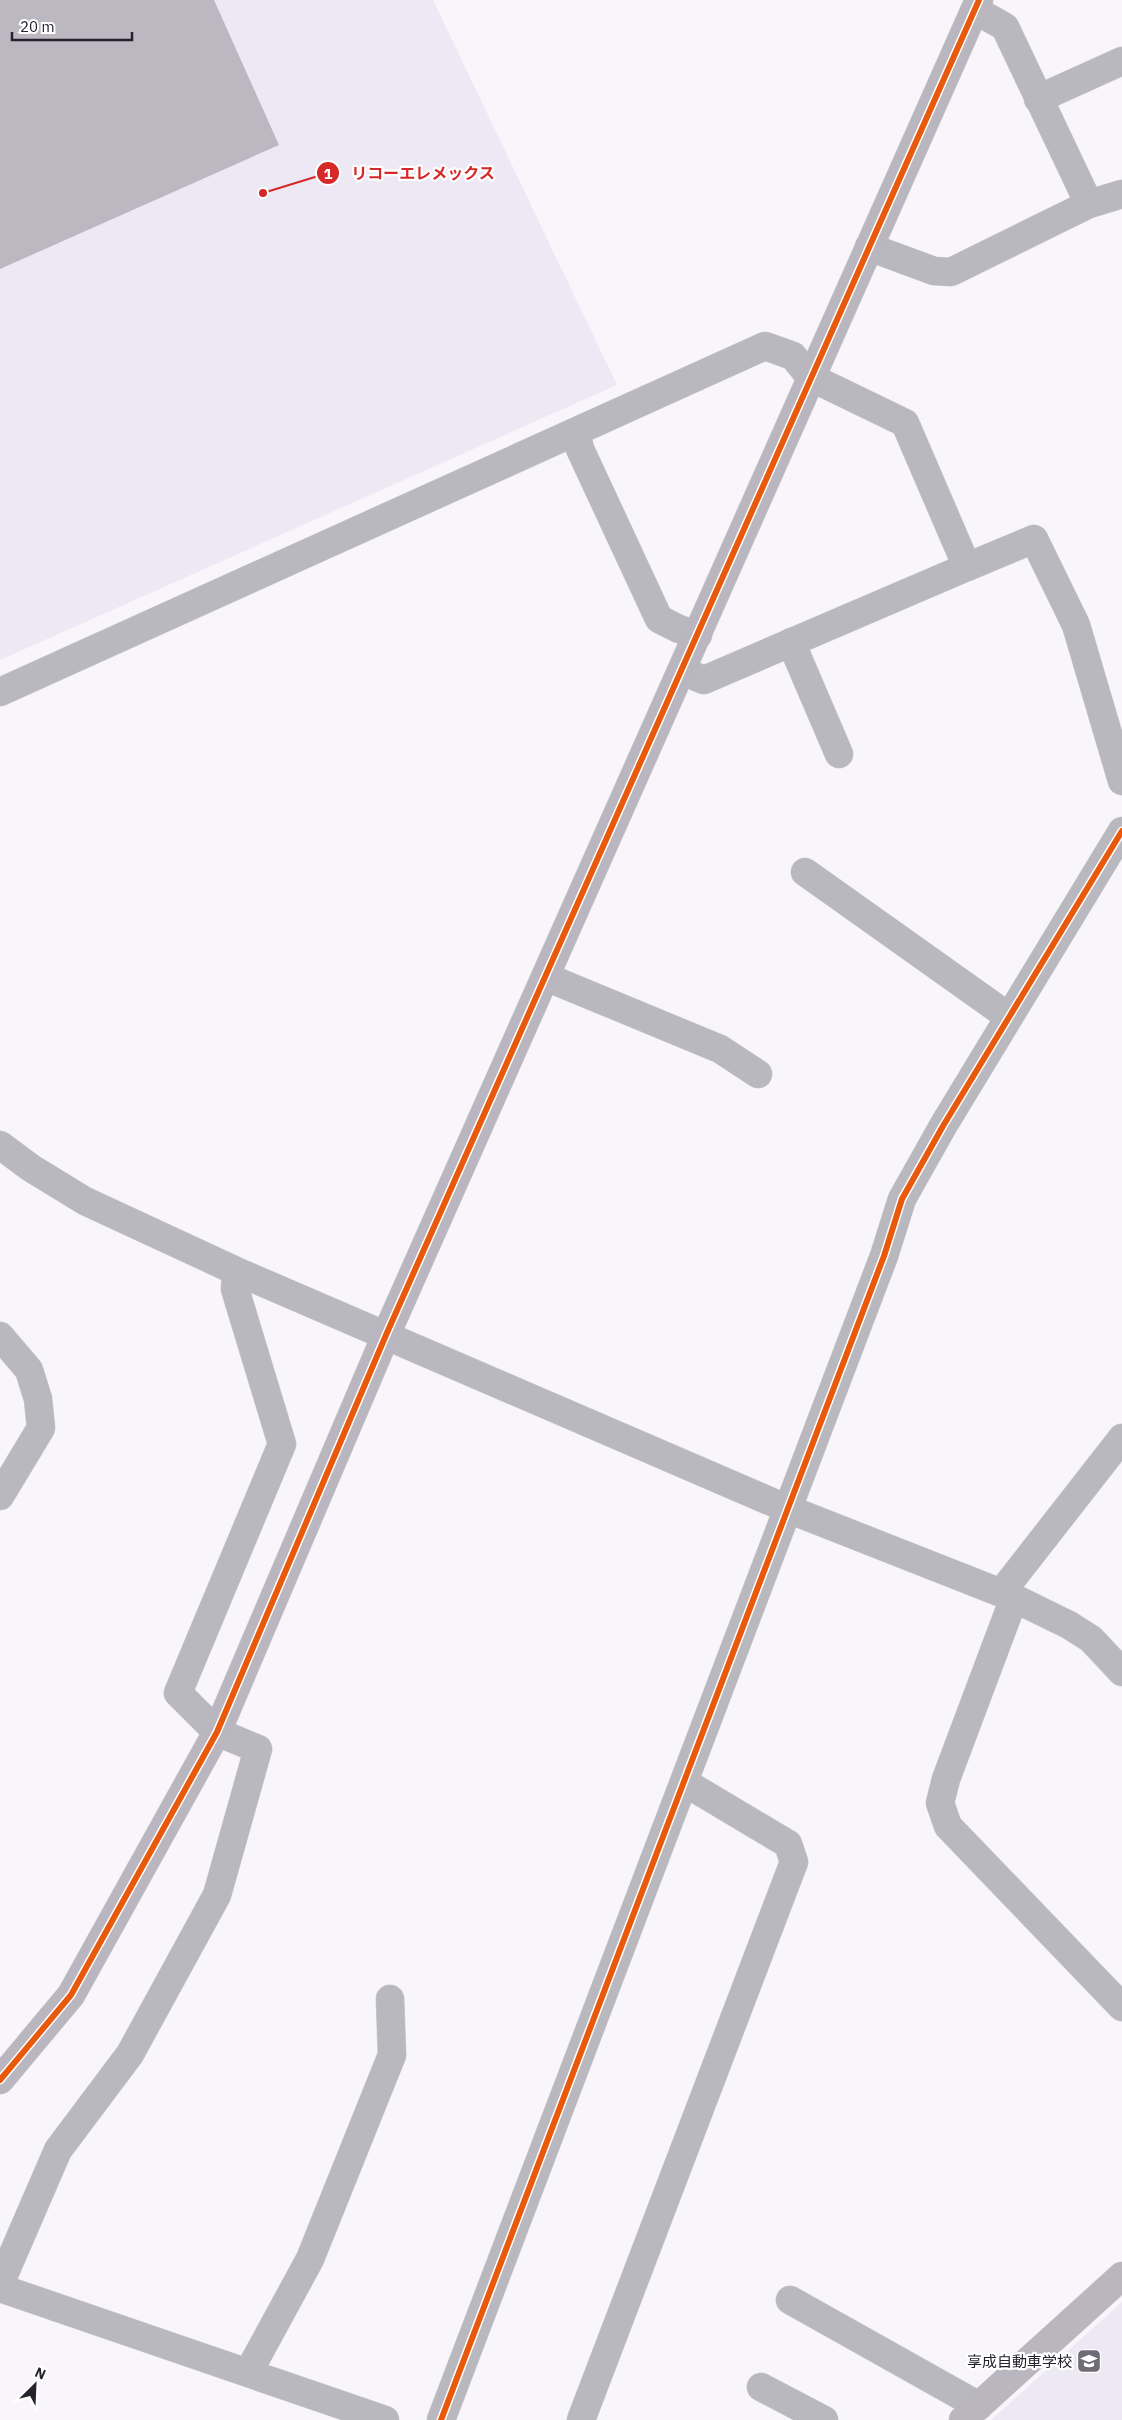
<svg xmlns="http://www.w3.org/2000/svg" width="1122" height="2420" viewBox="0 0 1122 2420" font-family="'IBM Plex Sans','Noto Sans JP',sans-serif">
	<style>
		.built { fill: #ece9f4 }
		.building { fill: #bcb8c2 }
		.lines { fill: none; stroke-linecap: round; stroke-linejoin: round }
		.street-casing { stroke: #d2d0d5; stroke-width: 29 }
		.secondary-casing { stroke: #d2d0d5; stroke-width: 29 }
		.street { stroke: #bab8bf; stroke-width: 28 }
		.secondary { stroke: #b9b6bf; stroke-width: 28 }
		.cycleway-casing { stroke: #fff; stroke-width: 9 }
		.cycleway { stroke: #e8590c; stroke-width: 6 }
		.labels { text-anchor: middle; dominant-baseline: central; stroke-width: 4.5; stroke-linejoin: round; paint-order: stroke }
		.poi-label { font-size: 15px; fill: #25212d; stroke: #fff; text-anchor: end }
		.leader { fill: none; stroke: #d62828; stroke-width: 2 }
		.callout-dot { fill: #d62828; stroke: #fff; stroke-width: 2 }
		.mark-label { font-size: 15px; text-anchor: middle; font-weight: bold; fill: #fff }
		.callout-label { font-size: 16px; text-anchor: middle; font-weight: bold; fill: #d62828; stroke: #fff; stroke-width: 4.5; stroke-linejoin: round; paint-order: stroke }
	</style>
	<rect width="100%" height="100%" fill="#f8f6fb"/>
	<!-- built -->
	<path class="built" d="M0,0H433L617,385L0,660Z
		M1122,2302V2420H991Z"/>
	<!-- building -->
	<path class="building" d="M0,0H214L279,145L0,269Z"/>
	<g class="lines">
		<defs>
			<path id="street" d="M975,10L1005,27L1089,204L1122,194
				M1038,99L1122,61
				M869,247L934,271L951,272L1089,204
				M576,432L580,449L659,619L679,629L698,635
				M791,642L839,754
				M682,671L704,680L967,567
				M0,692L765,346L793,356L810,377L905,423L967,567L1034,539L1076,625L1122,781
				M805,872L1009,1017
				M546,977L720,1049L758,1074
				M0,1145L31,1168L85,1201L236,1271L788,1509L1014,1598L1069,1625L1091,1639L1122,1672
				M0,1336L29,1370L38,1399L41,1428L0,1496
				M1001,1593L1122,1438
				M1014,1598L946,1779L940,1803L948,1826L1122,2007
				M0,2284L58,2150L130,2054L217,1895L258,1749L217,1732L178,1693L282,1444L235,1289L236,1271
				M0,2288L385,2420
				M790,2300L979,2406
				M248,2373L310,2259L392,2055L390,1999
				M761,2387L824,2420
				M441,2420L884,1256L902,1199L943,1126L1122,831
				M581,2420L794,1862L788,1844L684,1782"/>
			<path id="secondary" d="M0,2080L71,1995L217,1732L386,1335L979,0
				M963,2420L1122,2276"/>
		</defs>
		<!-- street casing -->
		<use href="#street" class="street-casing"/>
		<!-- secondary casing -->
		<use href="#secondary" class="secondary-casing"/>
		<!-- street -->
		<use href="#street" class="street"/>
		<!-- secondary -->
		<use href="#secondary" class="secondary"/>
		<defs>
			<path id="cycleway" d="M0,2080L71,1995L217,1732L386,1335L979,0
				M441,2420L884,1256L902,1199L943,1126L1122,831"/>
		</defs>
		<!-- cycleway casing -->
		<use href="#cycleway" class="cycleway-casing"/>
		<!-- cycleway -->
		<use href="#cycleway" class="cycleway"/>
	</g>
	<!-- icons -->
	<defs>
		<symbol id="school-square" viewBox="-11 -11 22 22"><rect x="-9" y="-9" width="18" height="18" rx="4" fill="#6f6c75" stroke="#fff"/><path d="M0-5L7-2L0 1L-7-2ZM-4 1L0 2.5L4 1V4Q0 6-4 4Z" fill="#fff"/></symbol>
	</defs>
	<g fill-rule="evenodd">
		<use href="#school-square" x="1075" y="2347" width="28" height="28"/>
	</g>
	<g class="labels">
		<!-- poi labels -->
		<g class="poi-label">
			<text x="1072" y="2361">享成自動車学校</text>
		</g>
	</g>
	<!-- callouts -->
	<path class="leader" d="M263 193L328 173"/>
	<g class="callout-dot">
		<circle cx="263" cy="193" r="5"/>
		<circle cx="328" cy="173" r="12"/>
	</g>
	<g class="mark-label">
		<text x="328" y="179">1</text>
	</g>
	<g class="callout-label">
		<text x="423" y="179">リコーエレメックス</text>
	</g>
	<!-- north arrow -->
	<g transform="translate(35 2385) rotate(24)" stroke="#ffffff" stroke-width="4" paint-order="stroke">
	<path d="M0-4L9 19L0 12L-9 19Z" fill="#25212d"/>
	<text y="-8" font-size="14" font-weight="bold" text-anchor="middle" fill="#25212d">N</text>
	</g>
	<!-- scale -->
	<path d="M12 32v8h120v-8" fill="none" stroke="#25212d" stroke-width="2.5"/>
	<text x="20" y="32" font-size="15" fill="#25212d" stroke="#ffffff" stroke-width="4" paint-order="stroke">20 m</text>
</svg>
